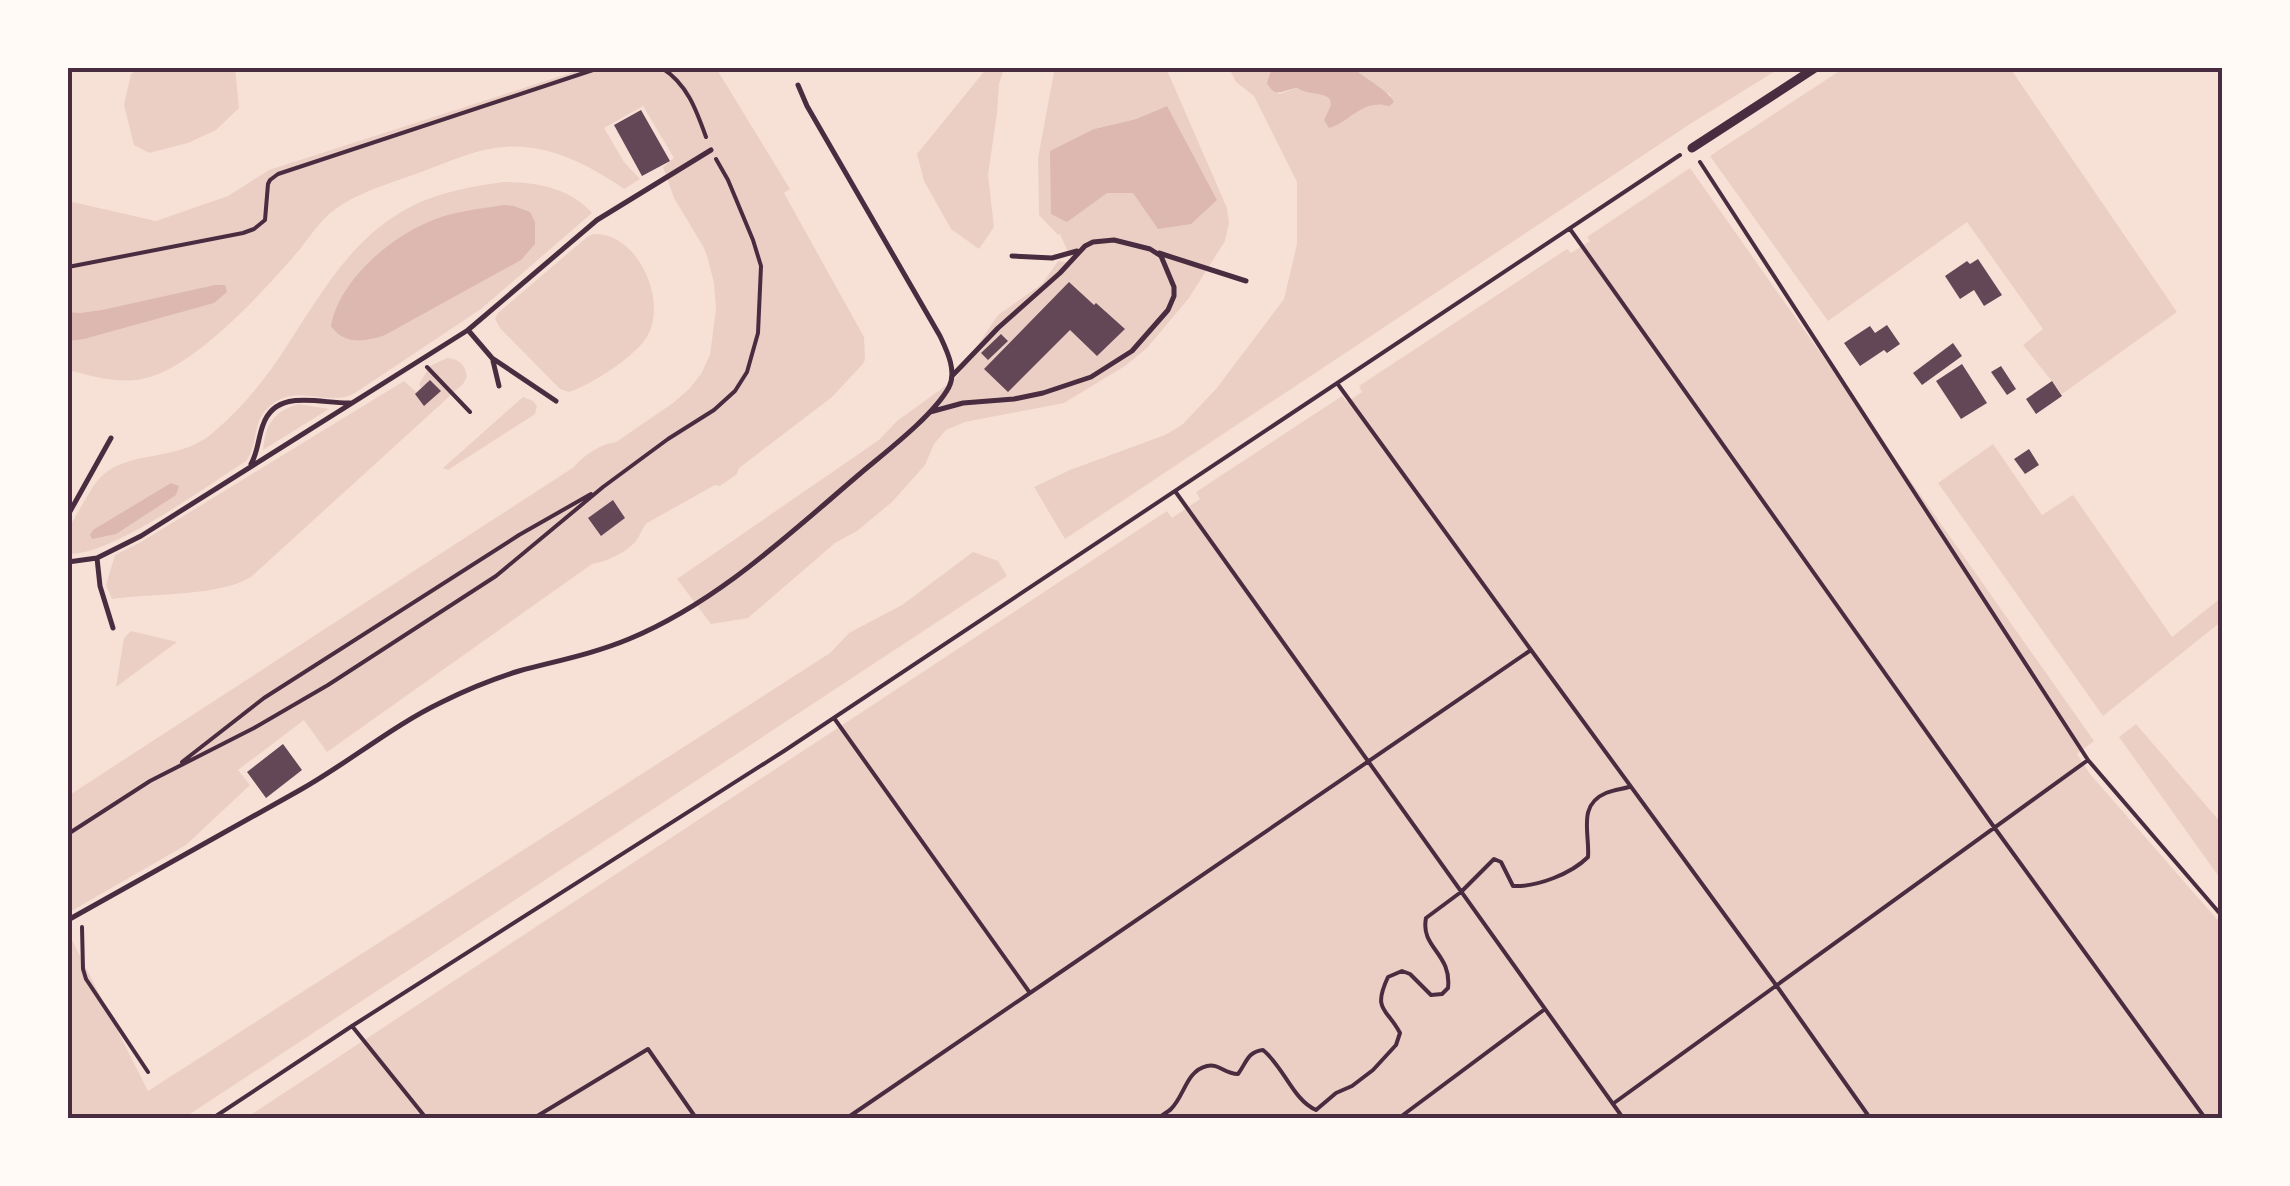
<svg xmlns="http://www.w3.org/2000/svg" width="2290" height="1186" viewBox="0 0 2290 1186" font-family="'Alegreya Sans',sans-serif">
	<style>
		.green { fill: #ebcfc5; fill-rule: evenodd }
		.water { fill: #dcb8b0 }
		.building { fill: #644757 }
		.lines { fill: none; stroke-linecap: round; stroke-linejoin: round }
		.path { stroke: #4a2c40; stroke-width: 4 }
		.service { stroke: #4a2c40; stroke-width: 5 }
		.minor { stroke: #4a2c40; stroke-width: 9 }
		.neatline { fill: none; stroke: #4a2c40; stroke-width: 4 }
	</style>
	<rect width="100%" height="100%" fill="#f7e1d7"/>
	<!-- green -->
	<path class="green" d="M141,68H235L239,108L216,130L188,143L149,153L134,145L124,105L131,74Z
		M586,68H716L790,189L784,193L864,337L865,360L862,365L832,397L739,468L737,474L720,486L715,485L647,523C643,527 641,533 638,538C630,551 606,562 592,564L327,752L304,720L238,770L250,785L186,845L68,913V796L574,467C584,455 600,444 616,442L673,403L689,389L701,374L710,355L716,309L714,283L708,259L704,248L674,198L663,167L674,158L643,106L604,128L624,162L640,179L624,189C589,165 548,143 504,147C473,149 440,166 410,176C382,186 351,195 328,215C315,227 306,243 294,256C261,294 192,370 142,379C118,384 91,376 68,370V201L156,221L228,196L269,170Z
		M987,68H1004L999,84L997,113L988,175L994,227L979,249L951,229L924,181L917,154Z
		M1059,68H1166L1227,208L1229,223L1225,241L1189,298L1147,348L1125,366L1064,403L965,422L946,430L934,444L925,465L892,502L857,531L835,543L748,618L711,624L677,579L879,440L897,421L955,379L998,315L1042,284L1058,261L1073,263L1060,234L1058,235L1039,215L1038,158L1054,72ZM1167,106L1133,193H1107L1094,129L1136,119Z
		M1229,68H1274L1268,78L1279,94L1297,88L1327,95L1331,99V105L1347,116C1360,108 1373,101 1389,105L1391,95L1375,87L1353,68H1780L1690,124L1065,539L1034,487L1070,470L1165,435L1182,425L1216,389L1284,299L1297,244V182L1254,96L1236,82Z
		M1844,68H2010L2177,312L2062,394L2023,345L2043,329L1967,222L1828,321L1710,156Z
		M1690,168L2094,741L2077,754L2090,774L2222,925V1118H246L1167,511L1172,518L1200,499L1196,492L1342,396L1347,402L1362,392L1359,386L1567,249L1571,253L1590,241L1587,237Z
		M504,182C536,182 570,188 592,213L481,309L355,393C325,409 295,379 266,410C252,425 258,446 246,461C207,486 111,556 68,554C67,528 69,528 82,505C89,494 94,482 104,474C134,449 181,463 216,430C237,412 256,390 272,368C315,307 345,238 416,204C444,191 474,186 504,182Z
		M593,234C637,232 666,297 649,333C640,354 591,385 569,392L560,389L500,328L495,319L498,313L587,237Z
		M447,358C459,359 465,364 467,377L463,384L251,577C218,597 151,593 112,599L106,585L115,555L141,542L404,381L416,392L421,388L419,384L430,366Z
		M523,397L533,401L537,406L535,414L448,470L443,468Z
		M298,404L329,409L263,450C266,424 272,413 298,404Z
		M1993,444L2042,515L2073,495L2172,637L2222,597V621L2103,716L1938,483Z
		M973,552L998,561L1007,576L184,1118H68V932L148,1091L830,653L849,633L902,605Z
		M131,631L177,642L116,687L124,638Z
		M2136,724L2222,824V881L2119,737Z"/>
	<!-- water -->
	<path class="water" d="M1274,68H1353C1364,78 1388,90 1394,102L1389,106C1363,98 1350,122 1329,128L1324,120L1331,105L1330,99C1323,92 1308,95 1297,88C1283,90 1275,99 1267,83L1270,73Z
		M1167,106L1217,200L1191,224L1158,229L1133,193H1107L1067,222L1051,214L1050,151L1094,129L1136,119Z
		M504,205L514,206L530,212L535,222V244L521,260L385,335C366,342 344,345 331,326C339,282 386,241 426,223C449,212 478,209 504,205Z
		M215,285H225L227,292L214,303L84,339L68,341V312L80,313L102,310Z
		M171,483L179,486L176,495L116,534L92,539L90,535L93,530Z"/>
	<!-- building -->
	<path class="building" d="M641,110L670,161L642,176L614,125Z
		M1978,259L2002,295L1984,306L1974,290L1960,299L1945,276L1967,261L1970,264Z
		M1069,282L1094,305L1096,303L1125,329L1097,356L1070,330L1008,392L984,369Z
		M1887,325L1900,344L1887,353L1884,350L1860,366L1844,343L1870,326L1875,333Z
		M1001,334L1008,341L988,360L981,353Z
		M1953,343L1962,356L1922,385L1913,373Z
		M1962,364L1987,403L1961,419L1936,381Z
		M2001,366L2016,389L2007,395L1991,372Z
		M430,380L441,391L424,406L415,394Z
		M2052,381L2062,396L2036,414L2026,399Z
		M2029,449L2039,465L2025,474L2014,459Z
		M613,500L625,518L601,536L588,518Z
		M283,744L302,770L266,798L247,772Z"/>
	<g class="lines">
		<!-- path -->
		<path class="path" d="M662,68C687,84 696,109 706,137
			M1700,162L2088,760L2222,916
			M1570,229L1994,827L2205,1118
			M68,267L243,233L254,229L265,220L268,184L270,180L278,174L599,68
			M427,367L470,412
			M1175,491L1623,1118
			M1531,650L1776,985L1870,1118
			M834,718L1030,993L847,1118
			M182,762L264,698L519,535L591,494
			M68,834L150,781L254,728L328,685L496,576L603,487L668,439L714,410L735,391L747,372L758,333L761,266L753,240L728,180L716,159
			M82,927L83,969L86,979L148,1072
			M1030,993L1531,650L1337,383
			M352,1026L426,1118
			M1614,1103L2088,760
			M213,1118L352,1026L784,751L1680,155
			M534,1118L648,1049L696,1118
			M1158,1118C1160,1117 1170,1110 1171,1109C1185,1095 1186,1071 1207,1066C1219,1063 1224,1074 1238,1074C1247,1062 1247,1052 1263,1050C1284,1067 1293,1100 1316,1110L1336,1093L1352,1086L1373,1070L1396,1045L1400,1033C1387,1008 1372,1011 1388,977L1402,971L1410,974L1431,995L1442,994L1448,988C1452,953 1420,948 1426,918L1461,892L1494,859L1501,862L1513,886C1537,887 1571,874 1588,857C1590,834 1577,805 1606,793C1613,790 1622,789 1629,787
			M1399,1118L1545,1009"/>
		<!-- service -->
		<path class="service" d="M1159,253L1246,281
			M1012,256L1052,258L1077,251
			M468,330L492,358L556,401
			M493,361L499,386
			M930,412L963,403L1014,399L1043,393L1091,377L1132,351L1168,310L1174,296V287L1161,256L1150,249L1114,240L1093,242L1085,246L1060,273L998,328L952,376
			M251,464C258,452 258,438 263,425C276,387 321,404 350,403
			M68,515L111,438
			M97,558L100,586L113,628
			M68,562L97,558L141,536L468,330L597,220L711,150
			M68,920C145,877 222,834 300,790C348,763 392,726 442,702C466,690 493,679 519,671C556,661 593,654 629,639C718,602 789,534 862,472C887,451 934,415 949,387C957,371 947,351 940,336L807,106L798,85"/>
		<!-- minor -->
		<path class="minor" d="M1692,148L1815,68"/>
	</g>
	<!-- border -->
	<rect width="2290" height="1186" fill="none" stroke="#fffaf5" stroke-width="140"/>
	<rect x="70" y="70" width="2150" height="1046" class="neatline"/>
</svg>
